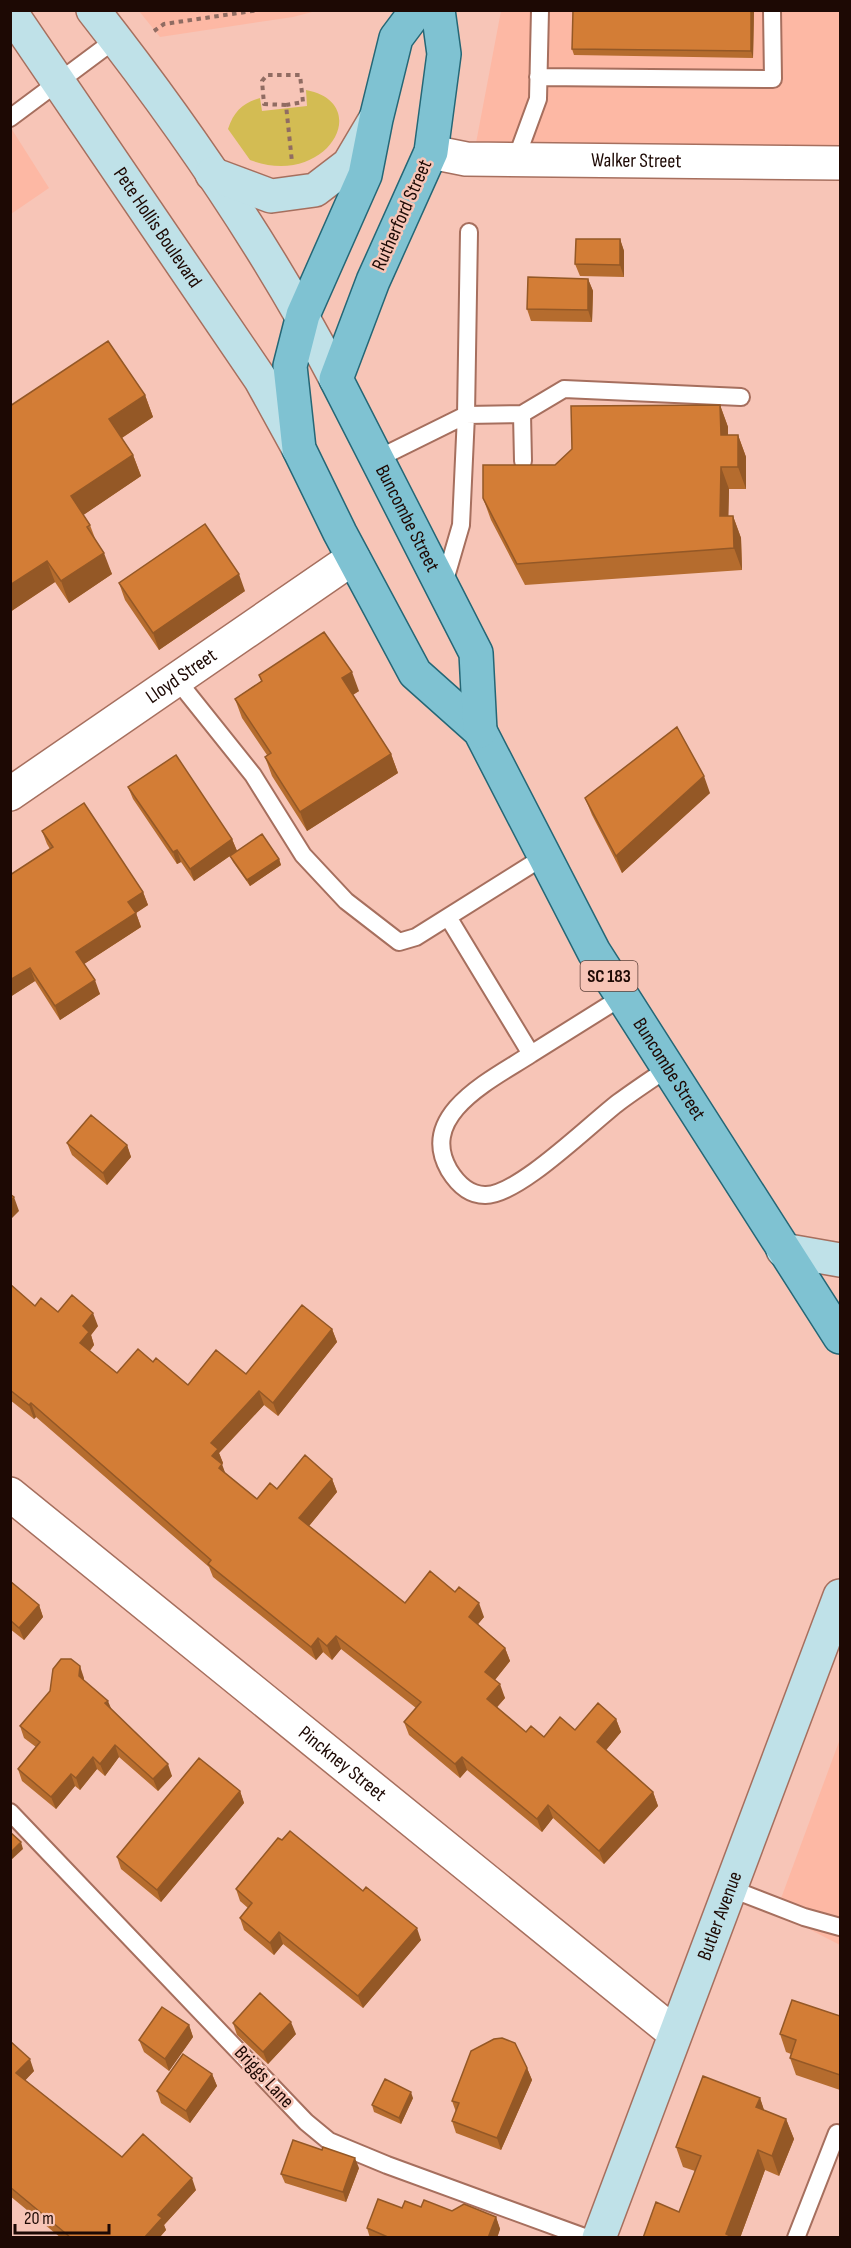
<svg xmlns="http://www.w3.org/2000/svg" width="851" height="2248" viewBox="0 0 851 2248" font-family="'Sofia Sans Condensed',sans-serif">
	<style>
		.built { fill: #fdb8a4 }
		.green { fill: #d3bc53 }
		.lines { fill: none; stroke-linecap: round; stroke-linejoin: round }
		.lane-casing { stroke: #a66f5e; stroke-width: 20 }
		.street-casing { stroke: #a66f5e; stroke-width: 36 }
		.secondary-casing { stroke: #a66f5e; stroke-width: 36 }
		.primary-casing { stroke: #256776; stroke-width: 36 }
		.path { stroke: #906c62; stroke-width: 4; stroke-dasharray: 4.5 4.5; stroke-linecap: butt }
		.lane { stroke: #fff; stroke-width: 16 }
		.street { stroke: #fff; stroke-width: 33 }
		.secondary { stroke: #bfe1e8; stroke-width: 33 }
		.primary { stroke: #7fc2d2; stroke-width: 33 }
		.wall { fill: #b56c2e }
		.shaded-wall { fill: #945826 }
		.building { fill: #d37d36; stroke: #945826; stroke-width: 1.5 }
		.labels { text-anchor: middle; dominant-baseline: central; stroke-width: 5; stroke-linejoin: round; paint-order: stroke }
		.shield { fill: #f7c5b7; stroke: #5e413a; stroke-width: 1.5 }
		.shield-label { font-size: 18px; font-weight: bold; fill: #1d0904 }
		.street-label { font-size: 20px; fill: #1d0904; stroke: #f7c5b7 }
	</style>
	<rect width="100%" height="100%" fill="#f7c5b7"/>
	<!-- built -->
	<path class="built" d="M139,11H316L293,17L160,37Z
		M501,11H840V150L476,143Z
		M11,128L49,188L11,214H10Z
		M840,1739V1945L776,1912Z"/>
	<!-- green -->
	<path class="green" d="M306,90C375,103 327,189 250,160L228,129C234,111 243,103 260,98L262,111L307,106Z"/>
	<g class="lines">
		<defs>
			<path id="lane" d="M538,77L773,79L772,10
				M10,118L116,39
				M516,159L538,99L540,10
				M522,414L523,461
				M377,459L466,415L522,414L564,389L741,397
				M443,587L461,525L466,415L469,232
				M177,680L253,775L303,855L346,901L399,942L416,937L545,856
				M448,917L531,1054L622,997
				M531,1054C493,1079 417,1114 449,1170C457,1183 468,1195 485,1195C518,1196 591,1123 619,1102C635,1090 652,1079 668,1068
				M10,1812L306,2122L329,2141L387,2165L587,2238
				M729,1888L804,1917L840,1927
				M796,2238L837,2133"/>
			<g id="street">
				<path id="s1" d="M431,152L466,159L840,163"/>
				<path id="s2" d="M10,794L353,558"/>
				<path id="s3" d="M10,1494L674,2033"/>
			</g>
			<g id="secondary">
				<path d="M93,10C184,126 268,248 336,379"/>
				<path id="s4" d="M10,11L261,380L299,449"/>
				<path d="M212,174L271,196L315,190L349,164L375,120"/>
				<path d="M783,1250L840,1260"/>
				<path id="s5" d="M599,2238L840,1596"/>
			</g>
			<g id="primary">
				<path id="s6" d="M417,10L396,38L376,119L365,175L303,315L290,366L299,449L340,533L415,673L480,731L594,952L840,1337"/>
				<path id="s7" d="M438,10L444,54L431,152L373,281L336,379L476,653L480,731"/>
			</g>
		</defs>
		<!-- lane casing -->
		<use href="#lane" class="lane-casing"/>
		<!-- street casing -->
		<use href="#street" class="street-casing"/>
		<!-- secondary casing -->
		<use href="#secondary" class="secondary-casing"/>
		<!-- primary casing -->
		<use href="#primary" class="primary-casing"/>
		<!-- path -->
		<path class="path" d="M154,31L164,24L259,10
			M286,105L264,104L262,81L267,75H300L303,102L286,105L292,162"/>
		<!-- lane -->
		<use href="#lane" class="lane"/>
		<!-- street -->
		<use href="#street" class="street"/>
		<!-- secondary -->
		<use href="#secondary" class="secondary"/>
		<!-- primary -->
		<use href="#primary" class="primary"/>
	</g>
	<!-- wall -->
	<path class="wall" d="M573,10H754L753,58L574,55L572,49Z
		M620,239L624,251V277L580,276L575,264Z
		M588,279L593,291L592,322L531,321L527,309Z
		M145,395L153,417L122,438L133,455L141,476L83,515L90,525L96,541L112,574L69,603L55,582L10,612Z
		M720,405L728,427V435H738L746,457V489H729L728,516H733L741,538L742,570L525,585L491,520L483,498L555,465Z
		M119,583L245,591L159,650L125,600Z
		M259,675L359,691L353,695L391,754L398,773L307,831L272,776L265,757L267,755L242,718L235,699L261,681Z
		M128,787L232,839L237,851L194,881L181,862L177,864L133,799Z
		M710,793L622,873L592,815L585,798Z
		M42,831L143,892L148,905L136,913L141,927L84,964L100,994L60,1020L35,981L10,997V875L50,849L47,844Z
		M230,856L279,859L281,865L250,886L233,862Z
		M67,1143L127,1145L131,1157L107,1185L72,1155Z
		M10,1284L35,1306L58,1312L98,1326L91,1335L94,1345L90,1351L117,1373L153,1362L188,1385L246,1374L332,1329L337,1342L278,1416L264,1405L219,1453L223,1463L221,1464L225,1473L257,1499L277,1489L332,1479L337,1492L309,1526L405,1603L484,1617L478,1624L505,1648L510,1661L495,1680L505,1698L497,1707L526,1732L544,1737L575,1730L616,1719L621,1732L606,1750L653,1792L658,1806L604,1864L553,1818L542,1832L467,1770L460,1778L409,1735L404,1722L416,1708L341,1649L332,1660L323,1652L316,1660L213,1577L209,1567L36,1417L34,1419L10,1400Z
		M10,1581L39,1605L43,1617L24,1640L10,1629Z
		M84,1678V1681L111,1709L172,1776L158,1791L119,1757L105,1776L97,1769L80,1790L75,1786L56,1809L22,1781L18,1769L36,1747L24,1738L20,1726L50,1691Z
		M240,1791L244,1803L161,1902L121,1869L117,1857Z
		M236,1889L363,1891L421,1940L363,2008L283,1944L274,1955L244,1930L240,1918L248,1908L240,1901Z
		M840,2016V2090L796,2075L790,2058L791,2054L786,2052L780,2034Z
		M233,2023L296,2034L268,2064L237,2035Z
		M189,2025L193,2037L169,2071L144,2052L139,2040Z
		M10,2041L34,2071L25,2080L122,2157L196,2190L164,2225L166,2230L159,2238H61L10,2196Z
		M527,2068L532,2080L501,2150L456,2133L452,2121L456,2112L452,2101Z
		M212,2074L217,2086L190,2123L161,2103L157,2091Z
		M413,2098L401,2124L374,2112L372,2105Z
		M760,2098L764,2110L786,2119L794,2139L779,2176L765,2170L740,2238H643L679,2212L695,2171L683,2167L676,2147Z
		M359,2168L346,2202L285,2183L281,2174Z
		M421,2207L496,2217L500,2229L497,2238H370L367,2228L402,2208Z"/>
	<!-- shaded-wall -->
	<path class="shaded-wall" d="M751,10H754L753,58L751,51Z
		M620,239L624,251V277L620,265Z
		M588,279L593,291L592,322L588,310Z
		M145,395L153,417L117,441L109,419Z
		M720,405L728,427V457L721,435Z
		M738,435L746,457V489L738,467Z
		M133,455L141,476L79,518L71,496Z
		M721,467L729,489L728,538L720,516Z
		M733,516L741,538L742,570L734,548Z
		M104,553L112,574L69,603L61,581Z
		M47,561L55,582L10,612V585Z
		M239,574L245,591L159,650L153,633Z
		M352,672L359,691L349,697L342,678Z
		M391,754L398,773L307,831L300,812Z
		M704,776L710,793L622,873L616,856Z
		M232,839L237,851L194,881L190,869Z
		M177,850L181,862L177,864L173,852Z
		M279,859L281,865L250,886L247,880Z
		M143,892L148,905L136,913L141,927L81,966L76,952L128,902Z
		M30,968L35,981L10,997V980Z
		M95,980L100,994L60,1020L55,1006Z
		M127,1145L131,1157L107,1185L103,1173Z
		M14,1197L19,1211L10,1220V1201Z
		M93,1313L98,1326L91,1335L94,1345L85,1356L80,1343L83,1326Z
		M332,1329L337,1342L278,1416L273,1403Z
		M259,1391L264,1405L219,1453L223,1463L217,1470L212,1456L211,1443Z
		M31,1403L36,1417L34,1419L29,1405Z
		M222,1464L227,1478L219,1468Z
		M332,1479L337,1492L304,1532L299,1518Z
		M479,1603L484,1617L473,1630L469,1617Z
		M39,1605L43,1617L24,1640L19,1628Z
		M336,1636L341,1649L332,1660L327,1646Z
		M318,1638L323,1652L316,1660L311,1647Z
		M505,1648L510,1661L490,1686L485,1672Z
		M80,1666L84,1678L83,1688L79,1676Z
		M500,1684L505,1698L492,1713L487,1699Z
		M108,1701L113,1713L105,1703Z
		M616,1719L621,1732L602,1755L597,1742Z
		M115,1745L119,1757L105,1776L100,1764Z
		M93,1757L97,1769L80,1790L76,1778Z
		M462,1757L467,1770L460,1778L455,1764Z
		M168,1764L172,1776L158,1791L153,1779Z
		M71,1774L75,1786L56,1809L51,1797Z
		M240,1791L244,1803L161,1902L157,1890Z
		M653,1792L658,1806L604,1864L599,1851Z
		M548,1805L553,1818L542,1832L537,1819Z
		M21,1842L23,1849L10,1861V1853Z
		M417,1928L421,1940L363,2008L358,1996Z
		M279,1932L283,1944L274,1955L270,1943Z
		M291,2022L296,2034L268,2064L263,2052Z
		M189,2025L193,2037L169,2071L165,2059Z
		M30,2059L34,2071L21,2085L16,2073Z
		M527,2068L532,2080L501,2150L497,2138Z
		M212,2074L217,2086L190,2123L186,2111Z
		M411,2092L413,2098L401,2124L399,2118Z
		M760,2098L767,2119L756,2107Z
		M786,2119L794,2139L779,2176L772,2156Z
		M758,2150L765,2170L740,2238H727L726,2234Z
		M355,2158L359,2168L346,2202L343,2192Z
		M192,2178L196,2190L164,2225L166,2230L159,2238H144L158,2215Z
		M496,2217L500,2229L497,2238H488Z"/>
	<!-- building -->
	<path class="building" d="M573,10H751V51L572,49Z
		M576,239H620V265L575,264Z
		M528,277L588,279V310L527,309Z
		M108,341L145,395L109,419L133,455L71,496L90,525L87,527L104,553L61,581L47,561L10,585V406Z
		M720,405L721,435H738V467H721L720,516H733L734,548L517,564L483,498V465H555L572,449L571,406Z
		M205,524L239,574L153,633L119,583Z
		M324,632L352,672L342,678L391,754L300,812L265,757L271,753L235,699L262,681L259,675Z
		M677,727L704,776L616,856L585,798Z
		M176,755L232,839L190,869L177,850L173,852L128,787Z
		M84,803L143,892L128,902L136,913L76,952L95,980L55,1006L30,968L10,980V875L53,847L42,831Z
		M262,834L279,859L247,880L230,856Z
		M91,1115L127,1145L103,1173L67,1143Z
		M10,1194L14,1197L10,1201Z
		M10,1284L35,1306L41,1298L58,1312L72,1295L93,1313L83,1326L89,1332L80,1343L117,1373L138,1349L153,1362L156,1358L188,1385L216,1350L246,1374L302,1305L332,1329L273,1403L259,1391L211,1443L218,1449L212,1456L222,1464L219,1468L257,1499L270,1483L277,1489L305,1455L332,1479L299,1518L405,1603L430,1571L455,1592L459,1587L479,1603L469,1617L505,1648L485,1672L500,1684L487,1699L526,1732L531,1726L544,1737L560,1717L575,1730L598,1703L616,1719L597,1742L653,1792L599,1851L548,1805L537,1819L462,1757L455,1764L404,1722L421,1702L336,1636L327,1646L318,1638L311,1647L208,1564L211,1560L31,1403L29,1405L10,1390Z
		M10,1581L39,1605L19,1628L10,1620Z
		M61,1659H71L80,1666L79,1676L108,1701L105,1703L168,1764L153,1779L115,1745L100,1764L93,1757L76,1778L71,1774L51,1797L18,1769L40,1742L20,1726L50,1691L53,1669Z
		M199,1758L240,1791L157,1890L117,1857Z
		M290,1831L363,1891L366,1887L417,1928L358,1996L279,1932L270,1943L240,1918L252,1903L236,1889L278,1838L282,1840Z
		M10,1832L21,1842L10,1853Z
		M260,1993L291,2022L263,2052L233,2023Z
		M792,2000L840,2016V2075L790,2058L796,2040L780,2034Z
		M162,2007L189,2025L165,2059L139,2040Z
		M502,2038L515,2043L527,2068L497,2138L452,2121L459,2103L452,2101L471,2051L494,2039Z
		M10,2041L30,2059L16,2073L122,2157L143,2134L192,2178L158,2215L162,2218L144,2238H69L70,2237L10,2187Z
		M183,2054L212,2074L186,2111L157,2091Z
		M703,2076L760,2098L756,2107L786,2119L772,2156L758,2150L726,2234L734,2238H643L656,2202L679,2212L701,2156L676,2147Z
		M385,2079L411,2092L399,2118L372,2105Z
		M293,2140L322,2150L323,2147L355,2158L343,2192L281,2174Z
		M378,2199L402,2208L405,2201L421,2207L424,2200L452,2211L464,2204L496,2217L488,2238H390L367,2228Z"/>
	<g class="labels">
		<!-- shield labels -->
		<rect class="shield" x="580.5" y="961" width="57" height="30" rx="4.5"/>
		<g class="shield-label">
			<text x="609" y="976">SC 183</text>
		</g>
		<!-- street labels -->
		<g class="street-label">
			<text stroke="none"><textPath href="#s1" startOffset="206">Walker Street</textPath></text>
			<text transform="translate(402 215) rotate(-66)">Rutherford Street</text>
			<text stroke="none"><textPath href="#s4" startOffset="262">Pete Hollis Boulevard</textPath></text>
			<text stroke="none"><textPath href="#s7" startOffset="546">Buncombe Street</textPath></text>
			<text stroke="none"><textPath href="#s2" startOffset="208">Lloyd Street</textPath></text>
			<text stroke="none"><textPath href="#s6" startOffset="1192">Buncombe Street</textPath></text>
			<text stroke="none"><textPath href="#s3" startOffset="428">Pinckney Street</textPath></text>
			<text stroke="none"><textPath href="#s5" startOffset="344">Butler Avenue</textPath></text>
			<text transform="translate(264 2077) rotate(47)">Briggs Lane</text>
		</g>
	</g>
	<!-- border -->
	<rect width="851" height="2248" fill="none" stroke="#1d0904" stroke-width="24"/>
	<!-- scale -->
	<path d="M15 2224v9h94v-9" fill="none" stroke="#1d0904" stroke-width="3"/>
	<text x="24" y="2224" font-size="18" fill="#1d0904" stroke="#f7c5b7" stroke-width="4.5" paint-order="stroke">20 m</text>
</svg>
